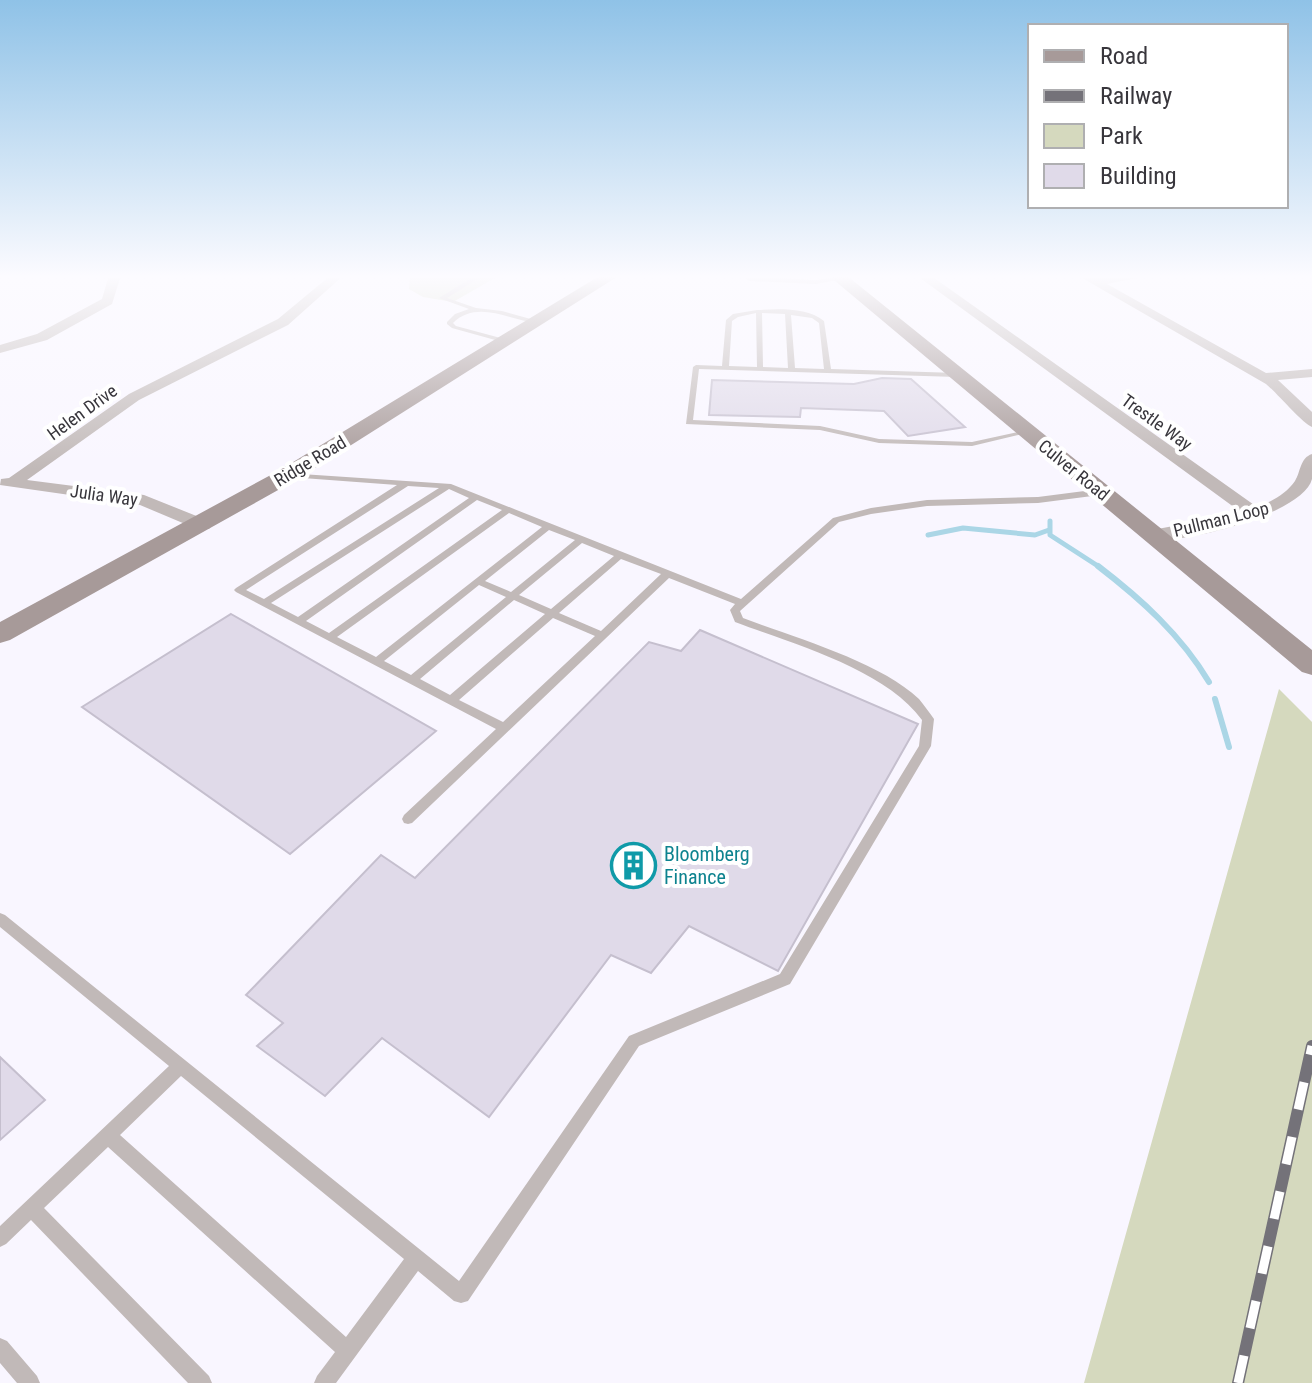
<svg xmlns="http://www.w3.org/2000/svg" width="1312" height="1383" viewBox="0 0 1312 1383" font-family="'Roboto Condensed',sans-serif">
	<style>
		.green { fill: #d5d9be }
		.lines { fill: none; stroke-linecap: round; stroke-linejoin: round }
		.stream-far1 { stroke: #abd6e6; stroke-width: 5 }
		.stream { stroke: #abd6e6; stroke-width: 6 }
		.building { fill: #e0dae9; stroke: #c5bfce; stroke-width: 2 }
		.lane { fill: #c1b9b8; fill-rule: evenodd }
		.street { fill: #c1b9b8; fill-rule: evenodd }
		.secondary { fill: #a79a99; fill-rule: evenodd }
		.rail-casing { stroke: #747279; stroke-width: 12 }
		.rail { stroke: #fff; stroke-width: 9; stroke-dasharray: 28; stroke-linecap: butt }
		.labels { text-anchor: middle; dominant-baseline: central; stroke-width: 8; stroke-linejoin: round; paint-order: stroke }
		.far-street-label { font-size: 18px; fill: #38363c; stroke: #fff }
		.culture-label { font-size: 20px; fill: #0d838f; stroke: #fff; text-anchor: start }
	</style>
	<rect width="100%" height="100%" fill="#f9f6ff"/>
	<!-- green -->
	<path class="green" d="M410,275H500L453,302L423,297L409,289Z
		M1279,689L1312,722V1383H1084Z"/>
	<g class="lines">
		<!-- stream-far1 -->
		<path class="stream-far1" d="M1050,521V535L1101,568
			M928,535L963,528L1035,535L1049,530"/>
		<!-- stream -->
		<path class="stream" d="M1098,566C1141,599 1181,635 1209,682
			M1215,699L1229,747"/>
	</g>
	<!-- building -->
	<path class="building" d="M882,378L911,379L965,427L908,436L884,411L801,408L800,417L709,415L712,380L854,384Z
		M231,614L436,731L290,854L82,707Z
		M700,630L918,724L778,971L689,926L651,973L611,955L489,1117L382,1038L325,1096L257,1046L283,1023L246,995L381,855L415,878L649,642L681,651Z
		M0,1057L45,1100L0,1140Z"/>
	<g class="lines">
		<!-- lane -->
		<path class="lane" d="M476,275H484L447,298L476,308L502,311L538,321V323C510,321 478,299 453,323L456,326L508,340L509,341L506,343L452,328L447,324V322L455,314L469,309L439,298Z
			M743,275H749L751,277L816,280L840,277L843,279L816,284L749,281Z
			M757,310C778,309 807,307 824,321L831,369L957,373L961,375L957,377L699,369L693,420L820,426L879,439L972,442L1027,430L1031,432L972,446L879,443L820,430L686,424L693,367L696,365L722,366L726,320L733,314ZM756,313L757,367L729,366L732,321L738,317ZM762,313L785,314L788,368L763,367ZM791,315L812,318L819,323L824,369L795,368Z
			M286,473L451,484L741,599L833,518L871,508L927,500L1038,497L1100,489L1104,492L1100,495L1038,503L927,506L871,514L839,522L740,611L743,618C795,638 879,661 919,699C924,705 929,712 934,719L931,746L790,984L639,1046L468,1301L461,1303L454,1301L418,1271L336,1383H314L317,1376L335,1352L108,1147L44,1208L209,1376L212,1383H188L31,1220L6,1244L0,1247V1226L169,1066L0,927V913L5,915L459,1281L629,1036L780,974L919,746L922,720C885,669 793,644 735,622L730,610L735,604L669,578L412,823L408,824L404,823L402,819L404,815L496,729L236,592L234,590L236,588L397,485L289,477L285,475ZM408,486L439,488L264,599L246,590ZM449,489L469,498L298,617L271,603ZM477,500L502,510L329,633L306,621ZM509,513L542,527L376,657L337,637ZM549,530L575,540L511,592L485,581ZM582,543L614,556L551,609L519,595ZM621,559L661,574L601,631L559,613ZM479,585L506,597L411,675L384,661ZM514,600L545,614L450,695L420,679ZM553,618L595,636L503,722L459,700ZM181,1076L404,1259L346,1337L120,1135Z
			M0,1338L7,1341L37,1376L40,1383H17L0,1363Z"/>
		<!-- street -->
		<path class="street" d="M109,275H121L112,304L47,340L0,353V345L37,334L102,299Z
			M331,275H344L288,325L139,400L27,480L144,495L209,521L212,525L209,529H197L140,505L0,485L1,479L9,478L129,394L278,319Z
			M916,275H930L1257,507C1271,502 1286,494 1295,481C1301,471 1300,458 1312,454C1312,462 1312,472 1312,479C1303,515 1176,546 1147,539L1144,535L1147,531L1242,513Z
			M1077,275L1097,278L1151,275L1107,284L1266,373L1312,369V377L1278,380L1312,412V427C1302,423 1277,393 1266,384Z"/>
		<!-- secondary -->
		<path class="secondary" d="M601,275H620L296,480L10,640L0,643V622L280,470Z
			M828,275H846L1312,650V675L1302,672Z"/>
		<defs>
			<path id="rail" d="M1238,1383L1312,1046"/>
		</defs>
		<!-- rail casing -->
		<use href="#rail" class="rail-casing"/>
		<!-- rail -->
		<use href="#rail" class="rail"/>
	</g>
	<!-- sky -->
	<linearGradient id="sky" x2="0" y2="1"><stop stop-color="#8fc2e7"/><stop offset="0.59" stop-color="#fcfbff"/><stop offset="1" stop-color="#fcfbff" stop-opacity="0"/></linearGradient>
	<rect width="1312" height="469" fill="url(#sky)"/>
	<!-- icons -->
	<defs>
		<symbol id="building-ring" viewBox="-11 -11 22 22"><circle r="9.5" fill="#fff" stroke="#0f9aa8" stroke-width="1.5"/><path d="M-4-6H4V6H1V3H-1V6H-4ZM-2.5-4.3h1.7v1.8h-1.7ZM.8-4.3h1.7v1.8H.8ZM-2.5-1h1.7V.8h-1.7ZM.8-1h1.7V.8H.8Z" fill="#0f9aa8"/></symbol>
	</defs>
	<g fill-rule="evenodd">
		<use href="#building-ring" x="608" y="840" width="51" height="51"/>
	</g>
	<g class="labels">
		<!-- far-street labels -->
		<g class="far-street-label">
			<text transform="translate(82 412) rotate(-36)">Helen Drive</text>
			<text transform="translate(1157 422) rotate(36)">Trestle Way</text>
			<text transform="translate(310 461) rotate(-31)">Ridge Road</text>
			<text transform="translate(1074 470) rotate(39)">Culver Road</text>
			<text transform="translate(104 495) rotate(8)">Julia Way</text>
			<text transform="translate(1221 519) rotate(-14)">Pullman Loop</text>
		</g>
		<!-- culture labels -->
		<g class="culture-label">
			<text x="664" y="854">Bloomberg<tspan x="664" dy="23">Finance</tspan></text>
		</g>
	</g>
	<!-- legend -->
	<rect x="1028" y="24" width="260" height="184" fill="#ffffff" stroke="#afafb1" stroke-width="2"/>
	<rect x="1044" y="50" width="40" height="12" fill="#a79a99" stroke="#afafb1" stroke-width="2"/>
	<text x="1100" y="64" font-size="24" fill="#38363c">Road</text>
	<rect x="1044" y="90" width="40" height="12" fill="#747279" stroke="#afafb1" stroke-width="2"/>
	<text x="1100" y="104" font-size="24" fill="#38363c">Railway</text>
	<rect x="1044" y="124" width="40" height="24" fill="#d5d9be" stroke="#afafb1" stroke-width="2"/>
	<text x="1100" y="144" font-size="24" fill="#38363c">Park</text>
	<rect x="1044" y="164" width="40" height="24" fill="#e0dae9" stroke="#afafb1" stroke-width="2"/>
	<text x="1100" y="184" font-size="24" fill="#38363c">Building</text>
</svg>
